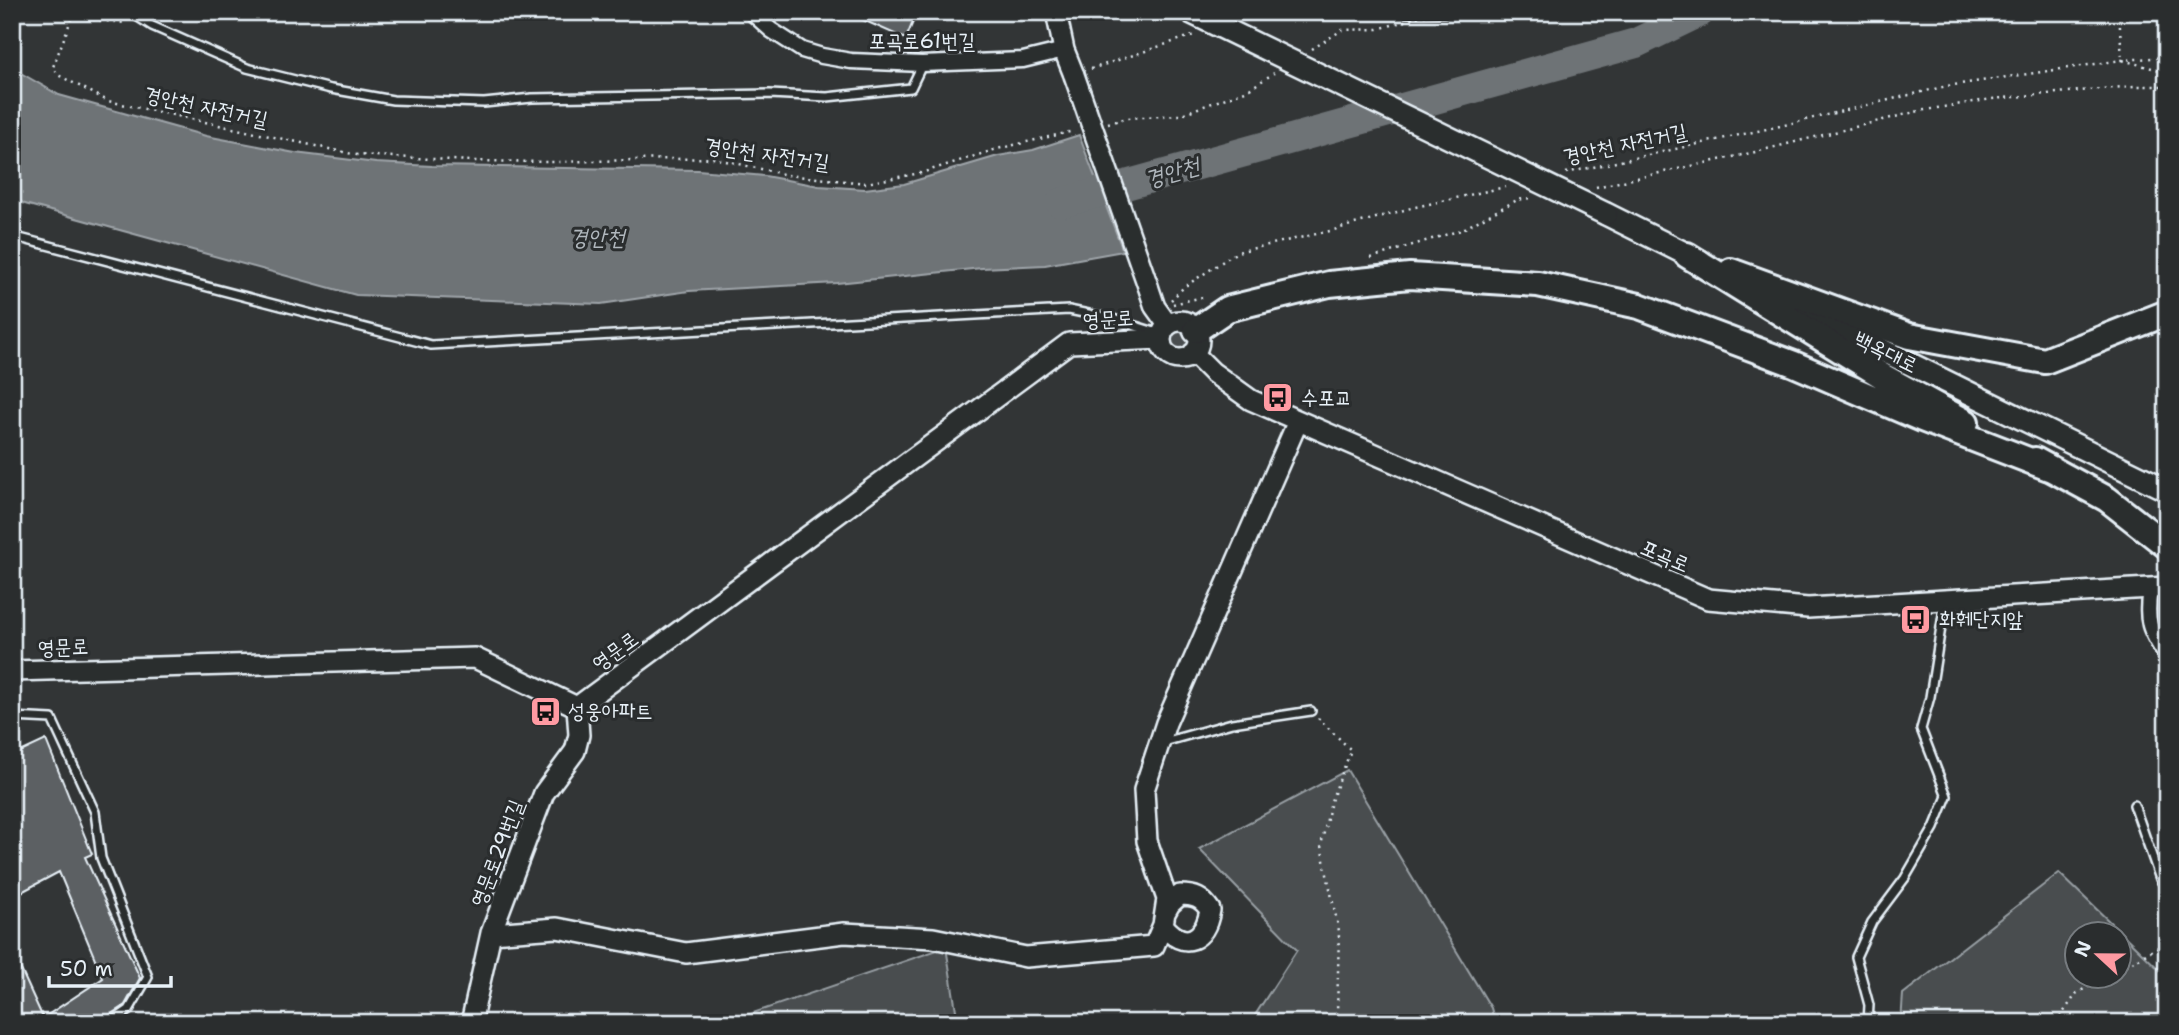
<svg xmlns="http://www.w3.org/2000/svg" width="2179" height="1035" viewBox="0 0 2179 1035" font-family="'Shantell Sans','Poor Story',sans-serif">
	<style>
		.green { fill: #494d4f; stroke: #989fa4; stroke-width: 2; fill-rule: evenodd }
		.water { fill: #6e7376; stroke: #9fa5aa; stroke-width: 2 }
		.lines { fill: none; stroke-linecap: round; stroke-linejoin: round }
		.river { stroke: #6e7376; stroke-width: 30 }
		.building { fill: #5c6063; stroke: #e8f1f8; stroke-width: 2 }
		.lane-casing { stroke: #e8f1f8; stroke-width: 12 }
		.street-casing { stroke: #e8f1f8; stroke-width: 19 }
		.secondary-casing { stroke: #e8f1f8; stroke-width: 24 }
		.primary-casing { stroke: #e8f1f8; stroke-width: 26 }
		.highway-casing { stroke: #e8f1f8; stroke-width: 30 }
		.path { stroke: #e8f1f8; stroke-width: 2.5; stroke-dasharray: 2 5; stroke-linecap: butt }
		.lane { stroke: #2a2d2e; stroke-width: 7 }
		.street { stroke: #2a2d2e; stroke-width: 14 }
		.secondary { stroke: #2a2d2e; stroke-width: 19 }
		.primary { stroke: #2a2d2e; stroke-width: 21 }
		.highway { stroke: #2a2d2e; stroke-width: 24 }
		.tram { stroke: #e8f1f8; stroke-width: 2 }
		.secondary-bridge-casing { stroke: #e8f1f8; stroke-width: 24; stroke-linecap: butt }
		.primary-bridge-casing { stroke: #e8f1f8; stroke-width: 26; stroke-linecap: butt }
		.secondary-bridge { stroke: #2a2d2e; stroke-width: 19 }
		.primary-bridge { stroke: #2a2d2e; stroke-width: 21 }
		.labels { text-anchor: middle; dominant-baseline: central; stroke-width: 6; stroke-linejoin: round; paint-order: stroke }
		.street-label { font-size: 21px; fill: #e8f1f8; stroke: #2a2d2e }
		.poi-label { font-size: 21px; fill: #e8f1f8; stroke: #2a2d2e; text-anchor: start }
		.water-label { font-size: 23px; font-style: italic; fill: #b1b8be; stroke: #2a2d2e }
	</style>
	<rect width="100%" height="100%" fill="#323536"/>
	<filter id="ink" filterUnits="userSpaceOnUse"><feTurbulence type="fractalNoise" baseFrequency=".0143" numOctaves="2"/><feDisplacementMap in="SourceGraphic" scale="14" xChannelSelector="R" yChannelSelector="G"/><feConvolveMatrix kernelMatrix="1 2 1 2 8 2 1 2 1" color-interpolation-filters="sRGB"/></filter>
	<g filter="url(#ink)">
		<!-- green -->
		<path class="green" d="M1167 340a12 12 0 1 1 24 0a12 12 0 1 1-24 0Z
			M1347,770L1491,1008L1495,1023H1250L1297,950L1199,849Z
			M2059,873L2167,977V1012L2154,1023H1901L1903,994ZM2078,934H2120V976H2078Z
			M946,947L958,1023H724Z"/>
		<!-- water -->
		<path class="water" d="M12,68L59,95L206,136L295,153L376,163L432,166L698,170L765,176L819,186L865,189L904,184L998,156L1033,150L1079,135L1123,251L1045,265L982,268L837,283L689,291L601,304L356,295L25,204L12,196Z"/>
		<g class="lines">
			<!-- river -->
			<path class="river" d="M1061,203L1636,43L1700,12"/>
		</g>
		<!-- building -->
		<path class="building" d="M845,12H917L906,39Z
			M46,740L92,854L85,857L140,978L125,1005L97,1023H12V950L43,1018L103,978L59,872L12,897V756Z"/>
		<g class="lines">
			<defs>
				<path id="lane" d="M130,12L152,26L247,68L331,89L393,100L484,103L532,98L770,94L827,97L911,88L922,65
					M12,236L431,345L1069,310L1113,319L1158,333
					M12,717L52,719L95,812L101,858L148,977L129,1010L110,1023
					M1164,742L1232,723L1311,711
					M2134,805L2160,879L2167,889
					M1868,1023L1869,1005L1856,957L1872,922L1905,878L1934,828L1947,796L1921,729L1930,697L1945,602"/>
				<path id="street" d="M751,12L771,30L802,50L822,56L851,61L922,64L1023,60L1064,50
					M2150,589C2145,621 2149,630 2167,657"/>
				<path id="secondary" d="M1056,12L1064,50L1074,75
					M1148,286L1155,307L1168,325
					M1161 340a19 19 0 1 1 38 0a19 19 0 1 1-38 0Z
					M1193,353L1212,372L1251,400L1708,599L1808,608L2167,587
					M12,671L475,658L577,707L1069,343L1161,339
					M1163,925C1184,951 1205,941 1210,910C1202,898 1195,895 1180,895L1170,904L1165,913
					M491,933L557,928L686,953L844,933L933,938L1026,957L1154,946L1163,925L1167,899L1147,841L1144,790L1166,723L1298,421
					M471,1023L491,933L544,793L575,751L579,735L577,707"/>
				<path id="primary" d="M1606,214L1700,261
					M1770,295L2167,490"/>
				<path id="highway" d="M1687,255L1884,377L1966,422
					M1731,271L1909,336L2045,361L2167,313
					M1196,330L1227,309L1329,284L1410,276L1538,284L1639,306L1794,364L1922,419L2049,468
					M2035,460L2107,499L2167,546"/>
			</defs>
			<!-- lane casing -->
			<use href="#lane" class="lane-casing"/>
			<!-- street casing -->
			<use href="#street" class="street-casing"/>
			<!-- secondary casing -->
			<use href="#secondary" class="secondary-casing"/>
			<!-- primary casing -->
			<use href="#primary" class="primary-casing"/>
			<!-- highway casing -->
			<use href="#highway" class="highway-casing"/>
			<!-- path -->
			<path class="path" d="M74,12L53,67L58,75L108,101L357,155L470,161L554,162L713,158L787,175L866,183L921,173L997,149L1074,131
				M2119,12L2122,60L2159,70L2167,76
				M72,17L124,23
				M1247,18L1265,12
				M1312,49L1342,30L1378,29L1436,12
				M1091,69L1194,35
				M1108,123L1127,118L1179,115L1248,90L1274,73
				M1566,173L1776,127L1947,86L2122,60L2167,57
				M1596,187L1751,153L1919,111L1992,99L2134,86H2167
				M1371,258L1461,230L1517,200L1531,198
				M1171,300L1184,287L1237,252L1330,231L1411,208L1505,187
				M1173,304L1207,296
				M1318,718L1351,750L1331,801L1321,846L1339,931L1337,1014L1339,1023
				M2120,969L2167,942
				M2056,1023L2077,993L2108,976"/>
			<!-- lane -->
			<use href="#lane" class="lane"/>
			<!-- street -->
			<use href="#street" class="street"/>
			<!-- secondary -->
			<use href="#secondary" class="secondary"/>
			<!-- primary -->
			<use href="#primary" class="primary"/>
			<!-- highway -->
			<use href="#highway" class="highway"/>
			<!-- tram -->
			<path class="tram" d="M1359,12C1401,20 1442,21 1484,12"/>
			<defs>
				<path id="secondary-bridge" d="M1074,75L1148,286"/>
				<path id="primary-bridge" d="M1190,12L1606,214"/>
			</defs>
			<!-- secondary-bridge casing -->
			<use href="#secondary-bridge" class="secondary-bridge-casing"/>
			<!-- primary-bridge casing -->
			<use href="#primary-bridge" class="primary-bridge-casing"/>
			<!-- secondary-bridge -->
			<use href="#secondary-bridge" class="secondary-bridge"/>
			<!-- primary-bridge -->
			<use href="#primary-bridge" class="primary-bridge"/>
		</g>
	</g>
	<!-- icons -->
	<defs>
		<symbol id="bus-square" viewBox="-11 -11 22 22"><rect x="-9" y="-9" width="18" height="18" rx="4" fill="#ff9aa2" stroke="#2a2d2e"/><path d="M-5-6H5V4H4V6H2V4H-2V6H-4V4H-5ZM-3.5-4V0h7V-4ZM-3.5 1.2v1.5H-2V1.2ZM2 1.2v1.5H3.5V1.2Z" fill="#111"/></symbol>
	</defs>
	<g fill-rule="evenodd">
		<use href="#bus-square" x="1260" y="380" width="35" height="35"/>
		<use href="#bus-square" x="1898" y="602" width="35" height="35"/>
		<use href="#bus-square" x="528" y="694" width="35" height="35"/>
	</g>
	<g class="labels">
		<!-- street labels -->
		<g class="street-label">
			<text x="922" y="41">포곡로61번길</text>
			<text transform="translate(206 107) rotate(12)">경안천 자전거길</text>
			<text transform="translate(1625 144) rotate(-12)">경안천 자전거길</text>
			<text transform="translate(767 154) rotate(8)">경안천 자전거길</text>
			<text transform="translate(1108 319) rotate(-3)">영문로</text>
			<text transform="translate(1886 352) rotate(26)">백옥대로</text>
			<text transform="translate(1665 556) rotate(23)">포곡로</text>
			<text transform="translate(63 647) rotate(-2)">영문로</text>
			<text transform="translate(615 651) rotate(-36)">영문로</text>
			<text transform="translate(497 853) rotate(-69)">영문로29번길</text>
		</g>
		<!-- poi labels -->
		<g class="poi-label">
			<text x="1301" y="398">수포교</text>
			<text x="1939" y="619">화훼단지앞</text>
			<text x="568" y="711">성웅아파트</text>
		</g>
		<!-- water labels -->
		<g class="water-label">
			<text transform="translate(1172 172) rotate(-16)">경안천</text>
			<text x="597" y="237">경안천</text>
		</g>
	</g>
	<!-- margin -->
	<rect width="2179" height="1035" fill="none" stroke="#2a2d2e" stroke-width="42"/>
	<rect x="21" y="21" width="2137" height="993" fill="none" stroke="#e8f1f8" stroke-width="2.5" filter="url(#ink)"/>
	<!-- north arrow -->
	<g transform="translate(2098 955) rotate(292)"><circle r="33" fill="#2a2d2e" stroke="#767b7f" stroke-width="2"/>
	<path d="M0-5L12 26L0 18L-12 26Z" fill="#ff9aa2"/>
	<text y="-10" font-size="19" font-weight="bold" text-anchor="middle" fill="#e8f1f8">N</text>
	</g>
	<!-- scale -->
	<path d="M49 976v10h122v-10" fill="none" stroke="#e8f1f8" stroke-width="3.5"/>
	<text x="60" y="976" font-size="21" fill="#e8f1f8" stroke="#2a2d2e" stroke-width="5" paint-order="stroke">50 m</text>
</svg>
